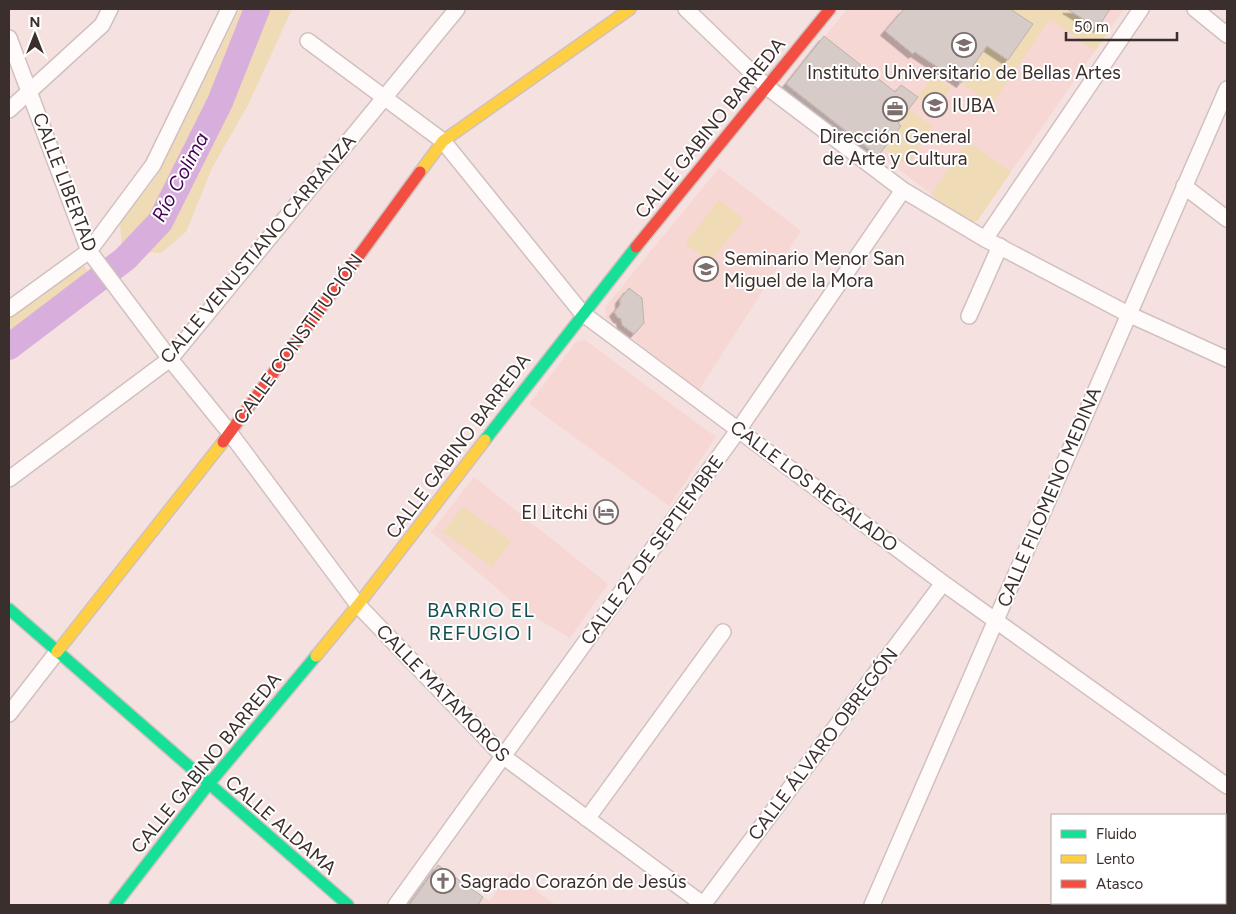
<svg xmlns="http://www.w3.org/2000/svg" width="1236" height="914" viewBox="0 0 1236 914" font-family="Figtree,sans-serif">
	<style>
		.built { fill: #f7d7d3 }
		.green { fill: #efdbb5 }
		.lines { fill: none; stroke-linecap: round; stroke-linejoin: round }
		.river { stroke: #d8aedc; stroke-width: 26 }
		.building { fill: #d7cbc7; stroke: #beb1ad; filter: url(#shadow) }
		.street-casing { stroke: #d0c1bf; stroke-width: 18 }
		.fast-casing { stroke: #d0c1bf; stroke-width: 14 }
		.slow-casing { stroke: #d0c1bf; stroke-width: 14 }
		.jam-casing { stroke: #d0c1bf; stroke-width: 14 }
		.street { stroke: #fefbfa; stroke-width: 15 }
		.fast { stroke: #16e098; stroke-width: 11 }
		.slow { stroke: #ffcf43; stroke-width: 11 }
		.jam { stroke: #f24e42; stroke-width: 11 }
		.labels { text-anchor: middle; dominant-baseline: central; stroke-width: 4; stroke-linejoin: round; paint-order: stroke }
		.poi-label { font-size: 19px; fill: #3b2f2d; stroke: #fff; text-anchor: start }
		.street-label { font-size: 19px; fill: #3b2f2d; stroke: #fff }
		.water-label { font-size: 20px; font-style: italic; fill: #460255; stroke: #fff }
		.neighbourhood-label { font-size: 20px; letter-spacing: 1px; fill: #114f50; stroke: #fff }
	</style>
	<defs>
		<filter id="shadow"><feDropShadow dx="-4.5" dy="4.5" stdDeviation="0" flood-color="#0004"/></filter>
	</defs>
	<rect width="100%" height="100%" fill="#f5e2e0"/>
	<!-- built -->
	<path class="built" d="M847,9H1124L977,221L968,222L786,84Z
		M719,168L801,231L699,390L606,318L605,307Z
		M585,340L716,437L669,506L529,404L576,342Z
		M474,477L608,584L570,638L521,609L431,532Z
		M510,872L556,905H478L483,897L490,901Z"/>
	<!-- green -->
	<path class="green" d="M240,9H292L248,105L212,168L186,232L161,253L122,250L120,223L156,177Z
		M1010,9H1067L1107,34L1095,51L1050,19L992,104L961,83L987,46L1008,60L1032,25Z
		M933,75L951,88L936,109L918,97Z
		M908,109L932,126L907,165L884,148L901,126L898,123Z
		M967,141L1011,172L977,221L968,222L931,195Z
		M719,200L744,219L710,262L685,243Z
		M83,265L93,277L77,291L43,309L28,328L9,336V317Z
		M463,506L511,541L492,567L443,532Z"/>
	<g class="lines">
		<!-- river -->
		<path class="river" d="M9,347L125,259L160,222L220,102L257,9"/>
	</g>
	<!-- building -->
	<path class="building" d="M904,9H1010L1033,24L1008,60L987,46L961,83L915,52L913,54L885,31Z
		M1067,9H1110L1098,28Z
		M824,36L895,92L901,85L918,97L898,123L901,126L878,156L786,84Z
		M629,288L642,298L644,323L634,334L622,325L621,319L618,318L614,312L620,305V299Z
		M438,865L483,897L478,905H409Z"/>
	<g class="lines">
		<defs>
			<path id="street" d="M686,9L767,87L903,190L985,239L1128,314L1227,359
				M1195,9L1227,35
				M9,38L89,251L170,359L230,433L358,605L504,757L704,905
				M308,41L443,141L582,313L943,583L1227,786
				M9,110L102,25L110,9
				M1184,186L1227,219
				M985,239L1141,9
				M9,309L89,251L153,165L229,9
				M969,316L1000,246
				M9,479L170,359L457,9
				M9,714L57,652
				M587,819L723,632
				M396,905L739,429L903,190
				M703,905L943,583
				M872,905L1227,89"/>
			<path id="fast" d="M485,440L636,247
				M9,609L348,905
				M115,905L208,785L316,656"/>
			<path id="slow" d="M420,172L443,141L630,9
				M57,652L223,442
				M316,656L358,605L485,440"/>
			<path id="jam" d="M636,247L830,9
				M223,442L420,172"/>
		</defs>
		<!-- street casing -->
		<use href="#street" class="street-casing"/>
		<!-- fast casing -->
		<use href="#fast" class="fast-casing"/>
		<!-- slow casing -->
		<use href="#slow" class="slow-casing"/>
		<!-- jam casing -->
		<use href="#jam" class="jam-casing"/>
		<!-- street -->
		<use href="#street" class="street"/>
		<!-- fast -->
		<use href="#fast" class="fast"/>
		<!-- slow -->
		<use href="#slow" class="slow"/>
		<!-- jam -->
		<use href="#jam" class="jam"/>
	</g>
	<!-- icons -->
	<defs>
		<symbol id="university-ring" viewBox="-11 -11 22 22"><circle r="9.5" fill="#fff" stroke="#7c6e6c" stroke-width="1.5"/><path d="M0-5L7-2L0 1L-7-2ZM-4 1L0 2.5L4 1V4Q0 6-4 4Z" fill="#7c6e6c"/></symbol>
		<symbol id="office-ring" viewBox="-11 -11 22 22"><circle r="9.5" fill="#fff" stroke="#7c6e6c" stroke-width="1.5"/><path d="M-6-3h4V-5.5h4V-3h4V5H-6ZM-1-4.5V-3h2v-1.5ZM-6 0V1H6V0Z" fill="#7c6e6c"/></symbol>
		<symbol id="hotel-ring" viewBox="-11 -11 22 22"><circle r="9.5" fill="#fff" stroke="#7c6e6c" stroke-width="1.5"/><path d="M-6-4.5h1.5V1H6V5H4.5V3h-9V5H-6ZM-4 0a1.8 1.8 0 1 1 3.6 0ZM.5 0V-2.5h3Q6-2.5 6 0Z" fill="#7c6e6c"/></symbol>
		<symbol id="church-ring" viewBox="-11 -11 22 22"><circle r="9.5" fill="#fff" stroke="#7c6e6c" stroke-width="1.5"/><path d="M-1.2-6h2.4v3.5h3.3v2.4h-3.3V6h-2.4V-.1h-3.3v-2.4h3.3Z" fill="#7c6e6c"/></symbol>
	</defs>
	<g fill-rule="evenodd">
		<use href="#university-ring" x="950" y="31" width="28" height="28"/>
		<use href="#university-ring" x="921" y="91" width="28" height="28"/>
		<use href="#office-ring" x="881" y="95" width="28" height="28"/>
		<use href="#university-ring" x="692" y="255" width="28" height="28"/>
		<use href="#hotel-ring" x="592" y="498" width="28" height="28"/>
		<use href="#church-ring" x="429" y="867" width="28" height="28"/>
	</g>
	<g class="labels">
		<!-- poi labels -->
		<g class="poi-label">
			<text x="964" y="72" text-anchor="middle">Instituto Universitario de Bellas Artes</text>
			<text x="952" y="105">IUBA</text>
			<text x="895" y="136" text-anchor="middle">Dirección General<tspan x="895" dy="22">de Arte y Cultura</tspan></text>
			<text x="724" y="258">Seminario Menor San<tspan x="724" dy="22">Miguel de la Mora</tspan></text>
			<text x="588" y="512" text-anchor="end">El Litchi</text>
			<text x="460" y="881">Sagrado Corazón de Jesús</text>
		</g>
		<!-- street labels -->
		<g class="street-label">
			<text transform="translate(710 128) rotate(-51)">CALLE GABINO BARREDA</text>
			<text transform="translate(65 182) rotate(69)">CALLE LIBERTAD</text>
			<text transform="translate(258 249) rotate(-50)">CALLE VENUSTIANO CARRANZA</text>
			<text transform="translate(298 339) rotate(-54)">CALLE CONSTITUCIÓN</text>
			<text transform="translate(458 446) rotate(-53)">CALLE GABINO BARREDA</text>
			<text transform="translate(814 486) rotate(37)">CALLE LOS REGALADO</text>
			<text transform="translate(1049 497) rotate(-67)">CALLE FILOMENO MEDINA</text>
			<text transform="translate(652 550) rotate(-54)">CALLE 27 DE SEPTIEMBRE</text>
			<text transform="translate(443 693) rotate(46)">CALLE MATAMOROS</text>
			<text transform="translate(823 744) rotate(-53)">CALLE ÁLVARO OBREGÓN</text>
			<text transform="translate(206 763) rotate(-51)">CALLE GABINO BARREDA</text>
			<text transform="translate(281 825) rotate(41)">CALLE ALDAMA</text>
		</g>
		<!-- water labels -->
		<g class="water-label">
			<text transform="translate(180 177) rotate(-62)">Río Colima</text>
		</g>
		<!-- neighbourhood labels -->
		<g class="neighbourhood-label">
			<text x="481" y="610">BARRIO EL<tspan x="481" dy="23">REFUGIO I</tspan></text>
		</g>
	</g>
	<!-- border -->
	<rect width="1236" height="914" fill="none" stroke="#3b2f2d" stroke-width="20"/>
	<!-- legend -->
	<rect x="1051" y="814" width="175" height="90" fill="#ffffff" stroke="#b1acab"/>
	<rect x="1061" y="830" width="25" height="8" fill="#16e098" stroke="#b1acab"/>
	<text x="1096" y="839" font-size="15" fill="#3b2f2d">Fluido</text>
	<rect x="1061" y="855" width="25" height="8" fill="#ffcf43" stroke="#b1acab"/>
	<text x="1096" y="864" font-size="15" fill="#3b2f2d">Lento</text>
	<rect x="1061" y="880" width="25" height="8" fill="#f24e42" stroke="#b1acab"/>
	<text x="1096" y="889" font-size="15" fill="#3b2f2d">Atasco</text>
	<!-- north arrow -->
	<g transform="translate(35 35)" stroke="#ffffff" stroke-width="4" paint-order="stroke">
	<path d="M0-4L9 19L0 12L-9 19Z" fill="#3b2f2d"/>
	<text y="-8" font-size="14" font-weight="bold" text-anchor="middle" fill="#3b2f2d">N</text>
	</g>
	<!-- scale -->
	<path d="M1066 32v8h111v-8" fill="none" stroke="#3b2f2d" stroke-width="2.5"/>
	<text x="1074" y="32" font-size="15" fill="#3b2f2d" stroke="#ffffff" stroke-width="4" paint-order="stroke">50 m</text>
</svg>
